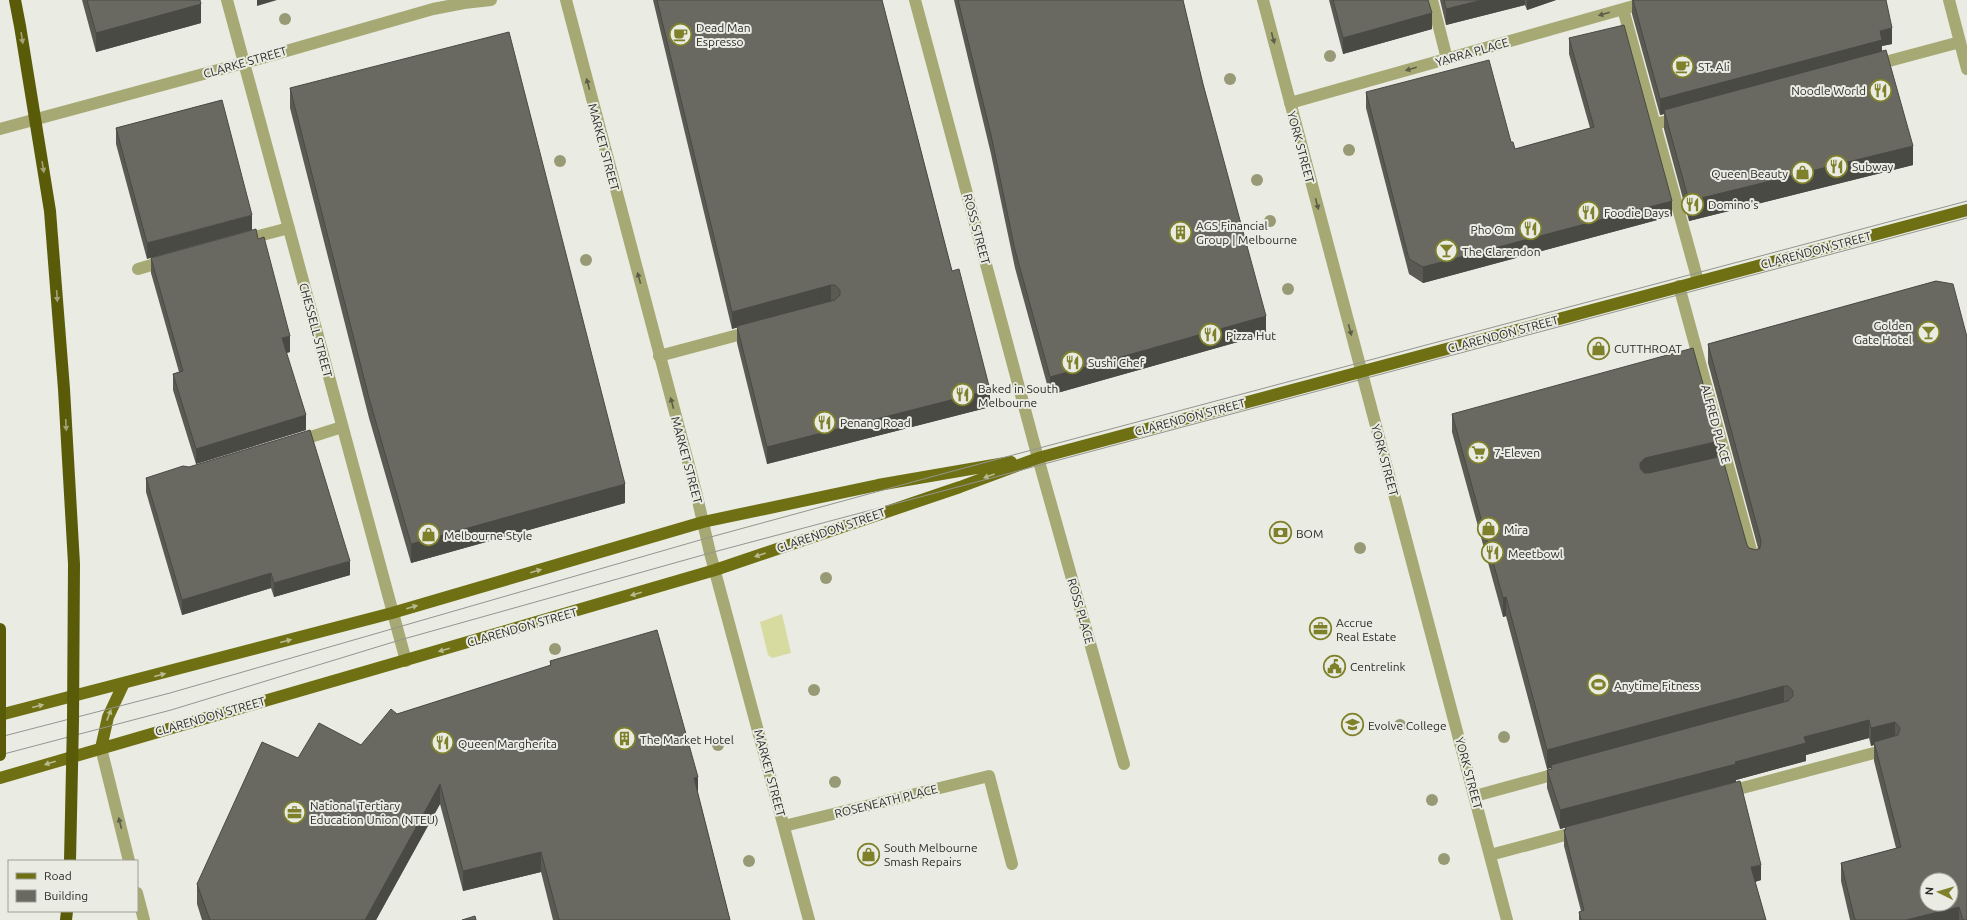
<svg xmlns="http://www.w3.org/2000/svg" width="1967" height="920" viewBox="0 0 1967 920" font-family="Ubuntu,sans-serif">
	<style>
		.green { fill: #d7dba0 }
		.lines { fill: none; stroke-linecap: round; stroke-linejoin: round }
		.minor { stroke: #a6a974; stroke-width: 12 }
		.major { stroke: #6e7013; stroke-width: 12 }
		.highway { stroke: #595b09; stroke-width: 12 }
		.tram { stroke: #94958f; stroke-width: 1 }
		.highway-bridge { stroke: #595b09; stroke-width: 12 }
		.tree { fill: #989a76 }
		.wall { fill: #5a5a53 }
		.shaded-wall { fill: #4a4a44 }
		.building { fill: #696961; stroke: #4a4a44; fill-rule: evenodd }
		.oneway { fill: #5d5e47 }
		.oneway2 { fill: #a2a376 }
		.oneway3 { fill: #b8ba8f }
		.labels { text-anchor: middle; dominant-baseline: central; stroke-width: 4; stroke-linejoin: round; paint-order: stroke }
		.poi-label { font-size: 12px; fill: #2c2c29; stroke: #eaebe2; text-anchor: start }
		.street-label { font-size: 12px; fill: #2c2c29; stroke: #eaebe2 }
	</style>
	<rect width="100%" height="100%" fill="#eaebe2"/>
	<!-- green -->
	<path class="green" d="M782,614L791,653L772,658L768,655L760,622Z"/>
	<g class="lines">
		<!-- minor -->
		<path class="minor" d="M227,0L406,661
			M566,0L696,492L710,553L809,920
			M915,0L1038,458L1124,764
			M1263,0L1507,920
			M1432,0L1447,59
			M1949,0L1967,69
			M1623,9L1698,281
			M1874,65L1960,42
			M1290,103L1655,0
			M1655,124L1679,118
			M0,129L244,63L433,9L464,3L491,0
			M243,240L289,228
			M138,269L165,261
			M1679,286L1754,561
			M659,356L753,331
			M298,441L342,427
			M101,748L129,861
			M1727,792L1889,749
			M1475,796L1563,772
			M784,826L989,776L1012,864
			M1490,855L1580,831
			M137,893L144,920"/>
		<!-- major -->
		<path class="major" d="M0,715L392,613L703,522L878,485L1011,462
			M101,748L108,717L123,685
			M0,778L715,570L960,487L1038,458L1967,210"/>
		<!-- highway -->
		<path class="highway" d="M66,920L67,911"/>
		<!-- tram -->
		<path class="tram" d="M0,737L170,693L707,538L953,471L1967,201
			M0,755L171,710L400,640L710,553L1967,218"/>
		<!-- highway-bridge -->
		<path class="highway-bridge" d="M15,0L20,26L50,211L64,389L74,564L73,721L70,861
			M0,629V755"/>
	</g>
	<!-- trees -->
	<g class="tree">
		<circle cx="285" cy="19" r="6"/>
		<circle cx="1330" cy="56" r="6"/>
		<circle cx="1230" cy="79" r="6"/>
		<circle cx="1349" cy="150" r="6"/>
		<circle cx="560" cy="161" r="6"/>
		<circle cx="1257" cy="180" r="6"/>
		<circle cx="1270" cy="221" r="6"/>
		<circle cx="586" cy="260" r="6"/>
		<circle cx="1288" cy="289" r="6"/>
		<circle cx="1360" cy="548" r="6"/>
		<circle cx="826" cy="578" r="6"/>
		<circle cx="555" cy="649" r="6"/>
		<circle cx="814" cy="690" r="6"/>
		<circle cx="1400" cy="725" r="6"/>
		<circle cx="1504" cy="737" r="6"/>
		<circle cx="718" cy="745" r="6"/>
		<circle cx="835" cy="782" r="6"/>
		<circle cx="1432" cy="800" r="6"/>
		<circle cx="1444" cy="859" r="6"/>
		<circle cx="749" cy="861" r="6"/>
	</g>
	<!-- wall -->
	<path class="wall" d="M82,0H200L201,23L96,52Z
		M653,0H882L952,271L990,407L767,464L737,343V327L732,329Z
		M954,0H1183L1203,84L1266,334L1050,395L1015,268L991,154Z
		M1329,0H1428L1432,29L1343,54Z
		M1440,0H1556L1527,10L1525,5L1446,25Z
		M1632,0H1886L1892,44L1882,46V51L1913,165L1689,221L1664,129V114L1660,115L1632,14Z
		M1569,38L1672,216L1423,283L1409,274L1366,108V92L1511,142L1515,149L1590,128L1569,54Z
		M290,88L625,503L411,563L369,418L290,108Z
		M222,100L147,259L116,144V128Z
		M151,258L290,352L286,353L306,430L196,464L173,390V374L179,372L151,273Z
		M1936,281L1967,920H1850L1841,881V863L1896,848L1874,761V745L1871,746L1869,738L1806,755V761L1736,780L1560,829L1547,788V770L1551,769V768L1547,769L1506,616L1503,617L1452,432V414L1719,457L1747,545L1749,548L1756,550L1758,548L1708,363V344Z
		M146,478L350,575L274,597L271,588L182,615L146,492Z
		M550,661L698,794L730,920H553L541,872L463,891L440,804L376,920H202L197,904V884L298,758L361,745L397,714L550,666Z
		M1565,827L1761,880L1755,882L1766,920H1579V912L1581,911L1564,846V830H1565Z"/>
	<!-- shaded-wall -->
	<path class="shaded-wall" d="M257,0H277L257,6Z
		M1482,0H1525V5L1446,25V9Z
		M1527,0H1556L1527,10Z
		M201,4V23L96,52V33Z
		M1432,13V29L1343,54V38Z
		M1892,28V44L1882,46V55L1664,110V114L1660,115V99Z
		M1913,146V165L1689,221V201Z
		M1672,201V216L1423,283V267Z
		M252,215V230L147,259V243Z
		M831,285V302L732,329V312Z
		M1266,316V334L1050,395V377Z
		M290,336V352L282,354V338Z
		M990,390V407L767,464V447Z
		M306,415V430L196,464V449Z
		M1719,441V460L1640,481V463L1645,458Z
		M625,484V503L411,563V544Z
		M350,561V575L274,597V583Z
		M271,573V588L182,615V600Z
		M1506,597V616L1503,617V598Z
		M1784,686V705L1551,765V768L1547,769V750Z
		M1869,720V738L1806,755V761L1736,780V782L1560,829V810L1735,762L1804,737Z
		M1895,722V741L1874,742V745L1871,746V728Z
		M698,777V797L694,778Z
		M440,784V804L376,920H365Z
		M541,852V872L463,891V871Z
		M1761,865V880L1751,883V867Z
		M1959,907V920H1906Z"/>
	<!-- building -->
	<path class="building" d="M87,0H200L201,4L96,33Z
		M657,0H882L952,271L959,269L990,390L767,447L737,326L835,300L840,295V290L835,285H831L732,312Z
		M958,0H1183L1203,84L1266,316L1050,377L1015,250L991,135Z
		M1333,0H1428L1432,13L1343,38Z
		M1444,0H1482L1446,9Z
		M1633,0H1886L1892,28L1880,31L1882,40L1660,99Z
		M1624,25L1672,201L1423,267L1409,259L1366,92L1489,60L1511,142H1513L1515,149L1594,127L1569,38Z
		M509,32L625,484L411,544L369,398L290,88Z
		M1886,50L1913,146L1689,201L1664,110Z
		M222,100L252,215L147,243L116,128Z
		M256,229L258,239L264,237L290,336L282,338L306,415L196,449L173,374L183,371L151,258Z
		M1936,281L1953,284L1967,337V920H1963L1959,907L1906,920H1855L1841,863L1901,847L1874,742L1898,735L1900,728L1895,722L1871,728L1869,720L1804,737L1806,743L1735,762L1736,764L1560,810L1547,770L1552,769L1551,765L1788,701L1793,696V691L1788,686H1784L1547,750L1506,597L1503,598L1452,414L1693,348L1719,441L1645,458L1640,463V468L1644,473H1649L1722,456L1747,545L1749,548L1756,550L1760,548L1761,541L1708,344ZM1927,880H1951V904H1927Z
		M310,430L350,561L274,583L271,573L182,600L146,478L183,466L189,467Z
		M657,630L698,777L694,778L730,920H559L541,852L463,871L440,784L365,920H210L197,884L262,742L298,758L319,723L361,745L391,709L397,714L551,665L550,661Z
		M1740,781L1761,865L1751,867L1766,920H1581L1579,912L1584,910L1564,830H1566L1565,827Z
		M475,916L476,920H462Z"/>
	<!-- one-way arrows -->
	<defs><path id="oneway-solid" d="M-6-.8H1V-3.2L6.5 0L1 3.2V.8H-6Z"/></defs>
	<g class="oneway">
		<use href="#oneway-solid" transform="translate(1604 14) rotate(164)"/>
		<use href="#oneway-solid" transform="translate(1273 38) rotate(75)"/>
		<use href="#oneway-solid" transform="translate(1411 69) rotate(164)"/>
		<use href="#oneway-solid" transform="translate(588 84) rotate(-105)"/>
		<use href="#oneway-solid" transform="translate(1317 204) rotate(75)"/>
		<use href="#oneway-solid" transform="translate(639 278) rotate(-105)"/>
		<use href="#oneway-solid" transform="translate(1350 330) rotate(75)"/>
		<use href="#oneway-solid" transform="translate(672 403) rotate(-105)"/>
		<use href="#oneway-solid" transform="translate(120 823) rotate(-104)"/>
	</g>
	<g class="oneway2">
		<use href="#oneway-solid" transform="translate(22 38) rotate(81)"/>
		<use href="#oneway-solid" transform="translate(43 167) rotate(81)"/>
		<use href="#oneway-solid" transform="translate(57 296) rotate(86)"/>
		<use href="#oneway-solid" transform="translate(66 425) rotate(87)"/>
	</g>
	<g class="oneway3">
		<use href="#oneway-solid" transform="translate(989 476) rotate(160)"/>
		<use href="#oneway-solid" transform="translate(760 555) rotate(161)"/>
		<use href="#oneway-solid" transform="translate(536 571) rotate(-16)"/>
		<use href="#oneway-solid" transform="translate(636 594) rotate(164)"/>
		<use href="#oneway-solid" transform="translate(412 607) rotate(-16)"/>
		<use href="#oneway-solid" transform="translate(286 641) rotate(-15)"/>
		<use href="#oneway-solid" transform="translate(444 650) rotate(164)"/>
		<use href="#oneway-solid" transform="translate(160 675) rotate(-15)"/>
		<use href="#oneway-solid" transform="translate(38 706) rotate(-14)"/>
		<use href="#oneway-solid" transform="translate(109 715) rotate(-69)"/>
		<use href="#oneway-solid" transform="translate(50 763) rotate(163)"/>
	</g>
	<!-- icons -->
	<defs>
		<symbol id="cafe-ring" viewBox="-11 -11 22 22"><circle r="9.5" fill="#eaebe2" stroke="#7e802a" stroke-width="1.5"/><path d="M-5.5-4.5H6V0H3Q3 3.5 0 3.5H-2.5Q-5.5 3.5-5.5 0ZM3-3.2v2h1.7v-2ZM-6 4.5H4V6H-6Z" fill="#7e802a"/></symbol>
		<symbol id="restaurant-ring" viewBox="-11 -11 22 22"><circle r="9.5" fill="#eaebe2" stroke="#7e802a" stroke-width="1.5"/><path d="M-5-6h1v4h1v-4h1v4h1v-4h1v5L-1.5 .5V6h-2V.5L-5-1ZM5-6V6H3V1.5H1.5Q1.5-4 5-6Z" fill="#7e802a"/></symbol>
		<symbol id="shop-ring" viewBox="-11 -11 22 22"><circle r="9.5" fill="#eaebe2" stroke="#7e802a" stroke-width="1.5"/><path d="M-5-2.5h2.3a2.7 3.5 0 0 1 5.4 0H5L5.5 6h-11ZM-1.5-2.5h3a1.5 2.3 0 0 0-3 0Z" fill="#7e802a"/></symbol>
		<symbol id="building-ring" viewBox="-11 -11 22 22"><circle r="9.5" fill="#eaebe2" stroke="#7e802a" stroke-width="1.5"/><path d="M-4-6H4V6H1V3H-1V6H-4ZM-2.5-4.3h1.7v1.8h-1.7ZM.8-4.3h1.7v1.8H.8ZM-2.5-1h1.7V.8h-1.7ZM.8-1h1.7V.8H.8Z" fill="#7e802a"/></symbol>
		<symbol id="bar-ring" viewBox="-11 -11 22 22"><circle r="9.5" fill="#eaebe2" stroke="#7e802a" stroke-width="1.5"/><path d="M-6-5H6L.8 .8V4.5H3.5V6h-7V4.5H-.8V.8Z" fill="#7e802a"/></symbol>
		<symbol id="supermarket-ring" viewBox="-11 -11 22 22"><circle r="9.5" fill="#eaebe2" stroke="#7e802a" stroke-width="1.5"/><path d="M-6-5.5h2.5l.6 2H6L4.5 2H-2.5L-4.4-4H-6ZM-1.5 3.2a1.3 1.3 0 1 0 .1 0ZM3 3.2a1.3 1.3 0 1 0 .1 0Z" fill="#7e802a"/></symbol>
		<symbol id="bank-ring" viewBox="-11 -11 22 22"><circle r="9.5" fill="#eaebe2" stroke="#7e802a" stroke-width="1.5"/><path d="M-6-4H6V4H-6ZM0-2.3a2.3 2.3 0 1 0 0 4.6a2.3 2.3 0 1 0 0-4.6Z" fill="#7e802a"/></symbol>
		<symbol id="office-ring" viewBox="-11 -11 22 22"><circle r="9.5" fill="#eaebe2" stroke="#7e802a" stroke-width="1.5"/><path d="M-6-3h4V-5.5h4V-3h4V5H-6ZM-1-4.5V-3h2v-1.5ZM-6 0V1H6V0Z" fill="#7e802a"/></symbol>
		<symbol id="civic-ring" viewBox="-11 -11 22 22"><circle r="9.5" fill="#eaebe2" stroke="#7e802a" stroke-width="1.5"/><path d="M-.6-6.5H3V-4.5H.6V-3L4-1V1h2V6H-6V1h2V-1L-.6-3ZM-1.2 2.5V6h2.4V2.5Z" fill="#7e802a"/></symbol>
		<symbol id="stadium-ring" viewBox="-11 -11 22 22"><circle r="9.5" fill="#eaebe2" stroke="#7e802a" stroke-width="1.5"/><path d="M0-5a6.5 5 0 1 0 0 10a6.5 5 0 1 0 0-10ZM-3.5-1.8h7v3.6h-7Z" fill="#7e802a"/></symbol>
		<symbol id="university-ring" viewBox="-11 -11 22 22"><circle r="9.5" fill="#eaebe2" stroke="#7e802a" stroke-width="1.5"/><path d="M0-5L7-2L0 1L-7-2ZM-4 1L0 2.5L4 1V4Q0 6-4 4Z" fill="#7e802a"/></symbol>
	</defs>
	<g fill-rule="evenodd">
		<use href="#cafe-ring" x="668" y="22" width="25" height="25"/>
		<use href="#cafe-ring" x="1670" y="54" width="25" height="25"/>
		<use href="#restaurant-ring" x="1868" y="78" width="25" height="25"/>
		<use href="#restaurant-ring" x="1824" y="154" width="25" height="25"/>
		<use href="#shop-ring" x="1790" y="160" width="25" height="25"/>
		<use href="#restaurant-ring" x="1680" y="192" width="25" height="25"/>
		<use href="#restaurant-ring" x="1576" y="200" width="25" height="25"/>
		<use href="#restaurant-ring" x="1518" y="216" width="25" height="25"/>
		<use href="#building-ring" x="1168" y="220" width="25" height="25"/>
		<use href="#bar-ring" x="1434" y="238" width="25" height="25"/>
		<use href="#bar-ring" x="1916" y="320" width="25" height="25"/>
		<use href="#restaurant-ring" x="1198" y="322" width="25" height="25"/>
		<use href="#shop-ring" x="1586" y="336" width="25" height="25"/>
		<use href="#restaurant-ring" x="1060" y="350" width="25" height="25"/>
		<use href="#restaurant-ring" x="950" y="382" width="25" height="25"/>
		<use href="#restaurant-ring" x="812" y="410" width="25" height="25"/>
		<use href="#supermarket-ring" x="1466" y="440" width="25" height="25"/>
		<use href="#shop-ring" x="1476" y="516" width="25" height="25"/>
		<use href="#bank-ring" x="1268" y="520" width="25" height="25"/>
		<use href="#shop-ring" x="416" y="522" width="25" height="25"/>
		<use href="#restaurant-ring" x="1480" y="540" width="25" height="25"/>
		<use href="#office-ring" x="1308" y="616" width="25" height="25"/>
		<use href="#civic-ring" x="1322" y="654" width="25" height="25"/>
		<use href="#stadium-ring" x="1586" y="672" width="25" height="25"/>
		<use href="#university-ring" x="1340" y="712" width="25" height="25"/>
		<use href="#building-ring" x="612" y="726" width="25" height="25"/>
		<use href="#restaurant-ring" x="430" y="730" width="25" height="25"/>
		<use href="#office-ring" x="282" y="800" width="25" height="25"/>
		<use href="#shop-ring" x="856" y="842" width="25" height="25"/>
	</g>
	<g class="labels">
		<!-- poi labels -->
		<g class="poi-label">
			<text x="696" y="27">Dead Man<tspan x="696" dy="14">Espresso</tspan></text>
			<text x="1698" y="66">ST. Ali</text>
			<text x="1866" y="90" text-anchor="end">Noodle World</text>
			<text x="1852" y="166">Subway</text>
			<text x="1788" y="173" text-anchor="end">Queen Beauty</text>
			<text x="1708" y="204">Domino's</text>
			<text x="1604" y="212">Foodie Days</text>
			<text x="1196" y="225">AGS Financial<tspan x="1196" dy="14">Group | Melbourne</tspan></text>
			<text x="1514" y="229" text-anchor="end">Pho Om</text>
			<text x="1462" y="251">The Clarendon</text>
			<text x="1912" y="325" text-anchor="end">Golden<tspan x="1912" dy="14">Gate Hotel</tspan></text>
			<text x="1226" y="335">Pizza Hut</text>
			<text x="1614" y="348">CUTTHROAT</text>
			<text x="1088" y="362">Sushi Chef</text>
			<text x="978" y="388">Baked in South<tspan x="978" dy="14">Melbourne</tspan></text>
			<text x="840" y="422">Penang Road</text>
			<text x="1494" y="452">7-Eleven</text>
			<text x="1504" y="529">Mira</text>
			<text x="1296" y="533">BOM</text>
			<text x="444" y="535">Melbourne Style</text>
			<text x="1508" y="553">Meetbowl</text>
			<text x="1336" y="622">Accrue<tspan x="1336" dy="14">Real Estate</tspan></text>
			<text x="1350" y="666">Centrelink</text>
			<text x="1614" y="685">Anytime Fitness</text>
			<text x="1368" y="725">Evolve College</text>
			<text x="640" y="739">The Market Hotel</text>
			<text x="458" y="743">Queen Margherita</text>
			<text x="310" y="805">National Tertiary<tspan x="310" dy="14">Education Union (NTEU)</tspan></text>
			<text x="884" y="847">South Melbourne<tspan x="884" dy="14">Smash Repairs</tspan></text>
		</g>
		<!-- street labels -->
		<g class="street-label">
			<text transform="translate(1472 52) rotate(-16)">YARRA PLACE</text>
			<text transform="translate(245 62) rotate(-16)">CLARKE STREET</text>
			<text transform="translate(604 147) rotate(75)">MARKET STREET</text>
			<text transform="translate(1301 147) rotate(75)">YORK STREET</text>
			<text transform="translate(977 229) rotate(75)">ROSS STREET</text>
			<text transform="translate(1816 250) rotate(-15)">CLARENDON STREET</text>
			<text transform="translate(316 330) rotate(75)">CHESSELL STREET</text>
			<text transform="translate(1503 334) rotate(-15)">CLARENDON STREET</text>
			<text transform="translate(1190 417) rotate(-15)">CLARENDON STREET</text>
			<text transform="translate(1716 424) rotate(75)">ALFRED PLACE</text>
			<text transform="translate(687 460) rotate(75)">MARKET STREET</text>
			<text transform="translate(1385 460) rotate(75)">YORK STREET</text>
			<text transform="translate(831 530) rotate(-19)">CLARENDON STREET</text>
			<text transform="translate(1081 611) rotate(74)">ROSS PLACE</text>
			<text transform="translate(522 627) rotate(-16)">CLARENDON STREET</text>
			<text transform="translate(210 716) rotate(-16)">CLARENDON STREET</text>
			<text transform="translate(770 773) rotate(75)">MARKET STREET</text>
			<text transform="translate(1469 773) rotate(75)">YORK STREET</text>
			<text transform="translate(886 801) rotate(-14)">ROSENEATH PLACE</text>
		</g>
	</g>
	<!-- legend -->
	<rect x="8" y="860" width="130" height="52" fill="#eaebe2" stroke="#9e9f98"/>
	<rect x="16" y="873" width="20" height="6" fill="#6e7013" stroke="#9e9f98"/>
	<text x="44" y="880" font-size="12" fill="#2c2c29">Road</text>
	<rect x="16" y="890" width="20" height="12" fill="#696961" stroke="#9e9f98"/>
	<text x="44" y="900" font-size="12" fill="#2c2c29">Building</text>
	<!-- north arrow -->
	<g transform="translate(1939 892) rotate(275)"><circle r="19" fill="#eaebe2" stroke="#9e9f98"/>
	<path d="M0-3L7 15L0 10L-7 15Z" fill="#7e802a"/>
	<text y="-6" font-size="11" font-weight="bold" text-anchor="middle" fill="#2c2c29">N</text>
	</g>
</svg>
